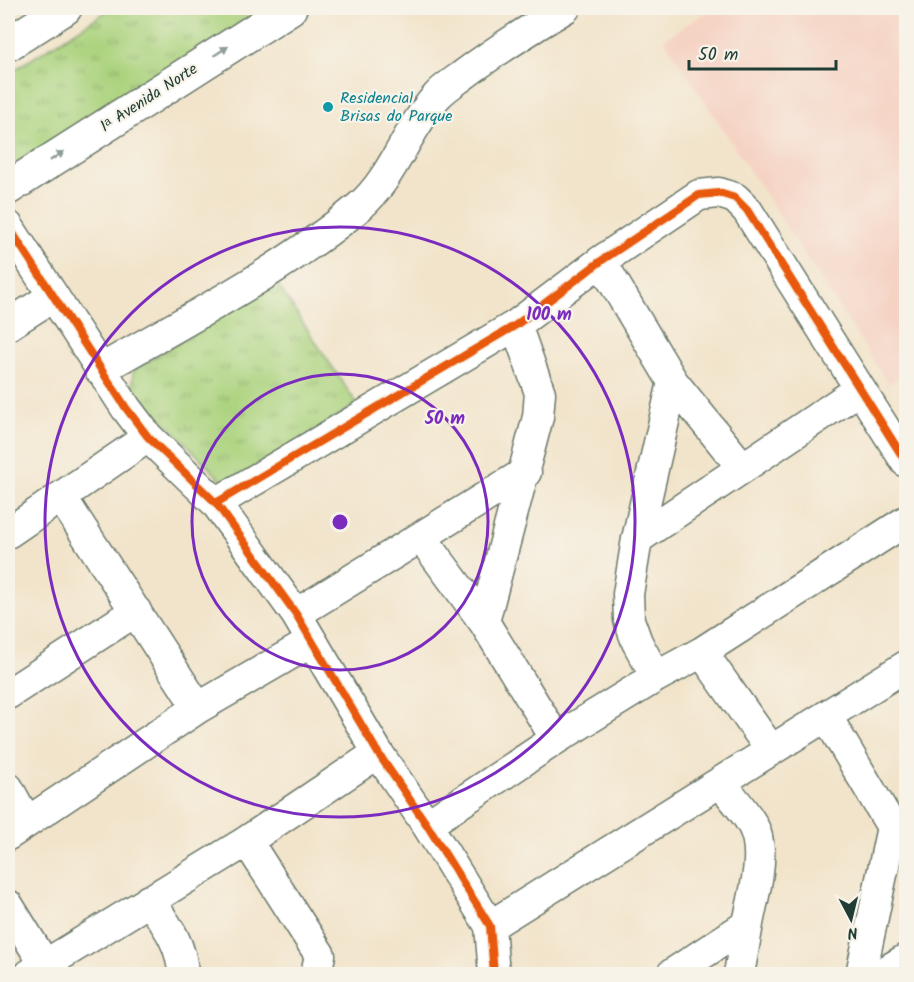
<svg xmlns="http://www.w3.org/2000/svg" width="914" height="982" viewBox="0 0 914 982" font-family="Kalam,sans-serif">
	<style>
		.built { fill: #f5d2c2 }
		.park { fill: url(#park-tufts); stroke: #658859; stroke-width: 1.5 }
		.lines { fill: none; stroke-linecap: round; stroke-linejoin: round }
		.minor-casing { stroke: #697769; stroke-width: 33 }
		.major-casing { stroke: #697769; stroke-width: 36 }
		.minor { stroke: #fff; stroke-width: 30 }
		.major { stroke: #fff; stroke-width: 33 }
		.cycleway-casing { stroke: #f7f3e8; stroke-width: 11 }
		.cycleway { stroke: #e8590c; stroke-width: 8 }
		.oneway { fill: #8f9e9a }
		.ring { fill: none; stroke: #7b2cbf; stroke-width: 3 }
		.culture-dot { fill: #0f9aa8; stroke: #f7f3e8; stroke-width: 2 }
		.labels { text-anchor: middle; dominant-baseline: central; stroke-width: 4.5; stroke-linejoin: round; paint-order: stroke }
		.street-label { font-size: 16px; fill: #1f3d34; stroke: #f7f3e8 }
		.culture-label { font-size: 16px; fill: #0d838f; stroke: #f7f3e8; text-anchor: start }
		.centre { fill: #7b2cbf; stroke: #f7f3e8; stroke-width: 3 }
		.ring-label { font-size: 18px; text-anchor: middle; font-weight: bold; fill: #7b2cbf; stroke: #f7f3e8; stroke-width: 4.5; stroke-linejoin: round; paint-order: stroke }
	</style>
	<defs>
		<pattern id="park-tufts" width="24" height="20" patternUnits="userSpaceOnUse" patternTransform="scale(1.5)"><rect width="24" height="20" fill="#abd37e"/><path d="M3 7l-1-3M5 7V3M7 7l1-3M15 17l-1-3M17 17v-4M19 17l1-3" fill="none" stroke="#8bac68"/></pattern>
	</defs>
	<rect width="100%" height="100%" fill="#f7f3e8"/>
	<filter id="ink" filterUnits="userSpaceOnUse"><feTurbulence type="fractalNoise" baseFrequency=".0167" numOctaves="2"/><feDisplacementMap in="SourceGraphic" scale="12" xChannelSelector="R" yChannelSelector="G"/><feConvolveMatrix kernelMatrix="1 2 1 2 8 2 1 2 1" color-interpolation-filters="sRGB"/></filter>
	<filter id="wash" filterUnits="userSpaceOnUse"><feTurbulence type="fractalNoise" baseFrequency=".008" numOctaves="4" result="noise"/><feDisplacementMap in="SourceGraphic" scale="24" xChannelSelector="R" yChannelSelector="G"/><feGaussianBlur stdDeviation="1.35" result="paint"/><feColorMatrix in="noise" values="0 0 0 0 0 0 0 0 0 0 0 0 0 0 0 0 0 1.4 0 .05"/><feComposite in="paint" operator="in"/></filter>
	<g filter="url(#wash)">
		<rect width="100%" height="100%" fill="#f2e4cb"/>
		<!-- built -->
		<path class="built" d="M713,8H906V372L889,384L664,39Z"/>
		<!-- park -->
		<path class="park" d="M112,8H269L8,173V74Z
			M275,281L357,404L227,486L132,388L133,371Z"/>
	</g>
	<g filter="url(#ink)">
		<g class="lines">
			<defs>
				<path id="minor" d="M8,226L126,408L148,437L216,503L296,614L378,753L427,825L490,926L494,974
					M601,261L673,382L637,539L628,594L629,620L637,642L656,677
					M8,325L52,297
					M100,370C186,320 282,271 359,207C393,178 407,129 437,96C444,88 454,82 462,76C495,51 530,29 565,8
					M673,382L742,467
					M62,498L198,708
					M216,503L516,325L601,261L699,195L719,193L735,198L747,210L906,462
					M8,533L148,437
					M422,538L484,622L556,739
					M637,539L860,389
					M296,614L526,472
					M484,622L538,417L540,393L516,325
					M702,652L771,750
					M8,694L136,611
					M827,717L892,827L861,974
					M8,788L26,821
					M427,825L556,739L656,677L702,652L906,521
					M8,835L198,708L311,642
					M247,841L320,955L316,974
					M149,900C166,924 182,944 183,974
					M8,905L45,965
					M490,926L906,666
					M30,974L247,841L378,753
					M672,974L748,924C753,895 768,852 752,824C744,810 731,796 721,783
					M739,974L748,924
					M881,974L906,959"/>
				<path id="major" d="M8,44L65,8
					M8,188L290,8"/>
			</defs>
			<!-- minor casing -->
			<use href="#minor" class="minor-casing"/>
			<!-- major casing -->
			<use href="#major" class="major-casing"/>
			<!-- minor -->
			<use href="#minor" class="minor"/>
			<!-- major -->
			<use href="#major" class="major"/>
			<defs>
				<path id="cycleway" d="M8,226L126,408L148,437L216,503L296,614L378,753L427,825L490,926L494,974
					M216,503L516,325L601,261L699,195L719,193L735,198L747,210L906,462"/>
			</defs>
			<!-- cycleway casing -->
			<use href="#cycleway" class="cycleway-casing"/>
			<!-- cycleway -->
			<use href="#cycleway" class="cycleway"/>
		</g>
		<!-- one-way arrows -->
		<defs><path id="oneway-solid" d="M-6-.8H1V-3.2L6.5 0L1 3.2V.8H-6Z" transform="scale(1.5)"/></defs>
		<g class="oneway">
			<use href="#oneway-solid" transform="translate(221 51) rotate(-33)"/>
			<use href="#oneway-solid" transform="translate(57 156) rotate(-33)"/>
		</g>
	</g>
	<!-- distance rings -->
	<g class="ring">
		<circle cx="340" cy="522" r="148"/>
		<circle cx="340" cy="522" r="295"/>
	</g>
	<!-- markers -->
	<circle class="culture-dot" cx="328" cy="107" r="6"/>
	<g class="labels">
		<!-- street labels -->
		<g class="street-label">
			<text transform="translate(149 98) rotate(-33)">1ᵃ Avenida Norte</text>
		</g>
		<!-- culture labels -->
		<g class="culture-label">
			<text x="340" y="98">Residencial<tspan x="340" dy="18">Brisas do Parque</tspan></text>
		</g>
	</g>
	<circle cx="340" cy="522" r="9" class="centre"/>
	<g class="ring-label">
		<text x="549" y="320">100 m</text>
		<text x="445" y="424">50 m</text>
	</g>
	<!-- margin -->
	<rect width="914" height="982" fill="none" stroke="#f7f3e8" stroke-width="30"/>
	<!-- north arrow -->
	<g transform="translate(851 919) rotate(173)" stroke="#f7f3e8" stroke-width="4.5" paint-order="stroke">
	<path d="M0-4.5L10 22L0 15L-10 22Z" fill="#1f3d34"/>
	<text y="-9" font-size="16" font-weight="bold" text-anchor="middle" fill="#1f3d34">N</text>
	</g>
	<!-- scale -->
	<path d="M689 60v9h147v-9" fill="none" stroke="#1f3d34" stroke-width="3"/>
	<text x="698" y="60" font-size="18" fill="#1f3d34" stroke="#f7f3e8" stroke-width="4.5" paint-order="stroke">50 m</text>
</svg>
